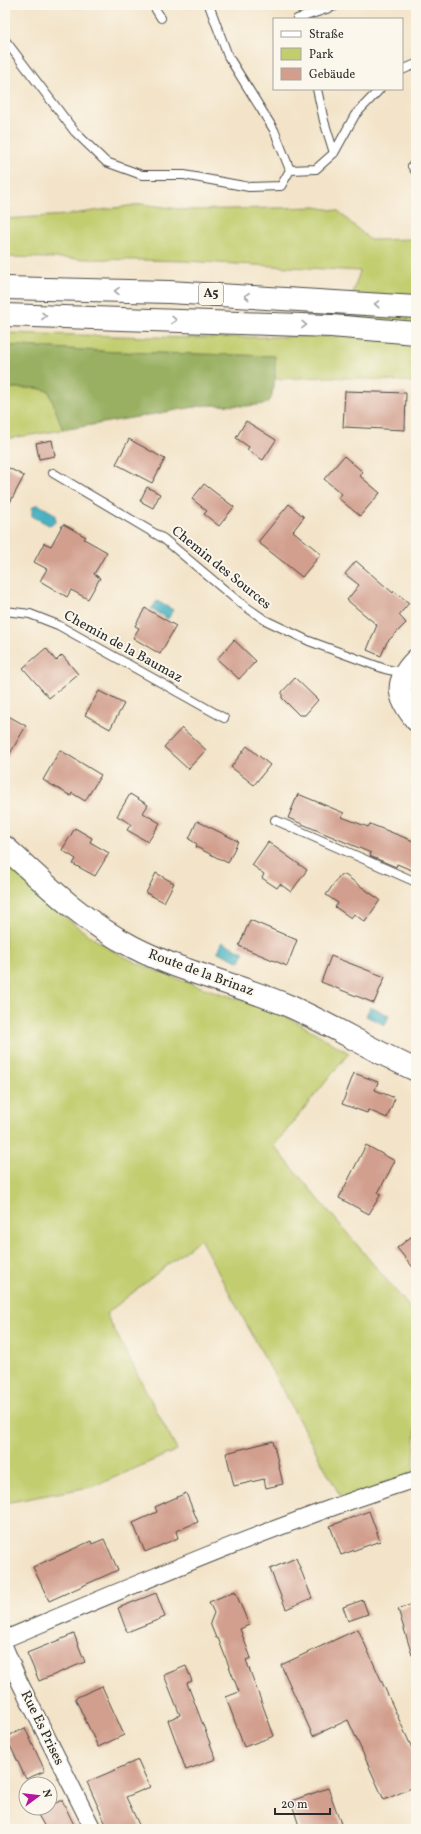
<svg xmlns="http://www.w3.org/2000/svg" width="421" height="1834" viewBox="0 0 421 1834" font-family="Vollkorn,serif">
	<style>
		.green { fill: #c2cd6f; stroke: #767c4d }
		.forest { fill: #99b062; stroke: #626e46 }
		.water { fill: #45b1c2; stroke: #386e76 }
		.building { fill: #d29f8e }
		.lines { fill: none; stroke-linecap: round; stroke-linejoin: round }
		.lane-casing { stroke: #494743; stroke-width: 10 }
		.street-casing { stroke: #494743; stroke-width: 18 }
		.secondary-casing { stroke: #494743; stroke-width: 24 }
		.highway-casing { stroke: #494743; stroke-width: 24 }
		.lane { stroke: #fff; stroke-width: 8 }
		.street { stroke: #fff; stroke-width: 16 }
		.secondary { stroke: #fff; stroke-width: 22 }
		.highway { stroke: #fff; stroke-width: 22 }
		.oneway { stroke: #a0a0a0 }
		.labels { text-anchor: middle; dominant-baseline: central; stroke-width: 4; stroke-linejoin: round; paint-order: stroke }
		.shield { fill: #fbf7ec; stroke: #696865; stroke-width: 1 }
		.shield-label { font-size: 13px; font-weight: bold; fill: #2b2b2b }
		.street-label { font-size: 14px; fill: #2b2b2b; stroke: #fbf7ec }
	</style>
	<rect width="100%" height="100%" fill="#fbf7ec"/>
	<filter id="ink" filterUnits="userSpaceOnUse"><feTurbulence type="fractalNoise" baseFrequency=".025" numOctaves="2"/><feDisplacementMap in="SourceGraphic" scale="8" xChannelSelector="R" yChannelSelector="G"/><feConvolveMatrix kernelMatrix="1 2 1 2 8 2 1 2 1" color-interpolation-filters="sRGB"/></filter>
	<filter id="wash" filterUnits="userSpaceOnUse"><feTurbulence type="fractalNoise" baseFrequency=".012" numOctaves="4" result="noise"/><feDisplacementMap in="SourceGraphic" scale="16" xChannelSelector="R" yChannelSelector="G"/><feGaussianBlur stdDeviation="0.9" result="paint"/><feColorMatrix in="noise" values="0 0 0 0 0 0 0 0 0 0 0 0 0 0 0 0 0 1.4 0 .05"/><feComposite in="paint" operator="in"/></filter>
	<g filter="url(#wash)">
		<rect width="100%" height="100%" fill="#f3e4c9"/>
		<!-- green -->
		<path class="green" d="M142,204L186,210L316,207L338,211L370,240L416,239V382L328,377L275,379L274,356L115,352L5,345V333L189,338L339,336L360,271L184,261L5,257V219L66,215Z
			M5,388H37L49,391L63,430L5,439Z
			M5,862C38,893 71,926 110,949C162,979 221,991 277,1013C302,1023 325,1039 349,1053L274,1146L416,1315V1422L413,1480L344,1503L200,1239L106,1314L177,1450L95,1486L5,1503Z"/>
		<!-- forest -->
		<path class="forest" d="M5,345L115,352L275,356V379L271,399L265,404L247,406L206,405L63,430L49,391L37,388H5Z"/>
		<!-- water -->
		<path class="water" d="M35,505H39L55,514L56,522L49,525L32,516V508Z
			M157,601L173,610L168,619L151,609Z
			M222,942L244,952L240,962L218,952Z
			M370,1007L389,1015L385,1025L366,1016Z"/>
		<g id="blocks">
			<!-- building -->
			<path class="building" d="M345,391L406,393L405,430L343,427Z
				M246,421L276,440L263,460L247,450L249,447L236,438Z
				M129,439L165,459L152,483L116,464Z
				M52,440L55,456L39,459L36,443Z
				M344,456L363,472L360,476L380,493L360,516L338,498L342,494L324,479Z
				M5,466L24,476L5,512Z
				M204,484L234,507L219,526L204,514L207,511L192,499Z
				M147,487L160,494L153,508L140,501Z
				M289,504L304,517L293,531L321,554L302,577L258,542Z
				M63,524L86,537L84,539L107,552L94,574L100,578L88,599L71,590L67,597L40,581L47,569L34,562L44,543L51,546Z
				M356,561L393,593L394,591L409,603L399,615L406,623L387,642L381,656L367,650L377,625L347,600L359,585L345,574Z
				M145,608L176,626L160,654L133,638L139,628L135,626Z
				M234,640L256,661L239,679L217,659Z
				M46,648L56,661L62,655L78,674L49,698L23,668Z
				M295,678L318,700L305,715H299L282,698V692Z
				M99,691L124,704L110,729L85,715Z
				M5,714L26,726L5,762Z
				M182,728L206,750L188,769L164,747Z
				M247,746L270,765L254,785L231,767Z
				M60,750L101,775L85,801L72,793L71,796L43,780Z
				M130,794L148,805L143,813L160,823L148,842L127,830L131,824L117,816Z
				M298,794L344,813L342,817L368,827L370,824L416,842V872L397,864L396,867L370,856L371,853L288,818Z
				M197,821L238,841L228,863L196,847L197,844L189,839Z
				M75,828L92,838L90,842L109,853L95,876L73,864L76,859L62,850Z
				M268,842L307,870L291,892L280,884L277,888L262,878L264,874L252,865Z
				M156,873L174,883L164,902L146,893Z
				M340,875H345L380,900L365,922L354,914L351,918L335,907L338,903L326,895Z
				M250,920L297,940L287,966L239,946Z
				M331,956L385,977L374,1003L321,982Z
				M354,1073L378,1082L375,1090L395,1098L387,1118L368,1110L367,1113L342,1104Z
				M366,1145L395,1161L378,1193L381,1194L369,1214L339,1198Z
				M416,1233V1271L397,1248Z
				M273,1441L283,1484L266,1488L264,1479L234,1486L226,1453Z
				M186,1493L198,1522L176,1531L178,1538L145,1552L133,1523L157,1512L155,1507Z
				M369,1511L380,1541L341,1555L330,1526Z
				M104,1539L118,1570L49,1601L33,1567L91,1541L92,1544Z
				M296,1558L312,1598L286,1609L270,1569Z
				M235,1591L249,1625L240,1629L251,1658L246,1660L274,1736L244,1747L226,1697L239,1692L218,1638H216L210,1623L214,1613L209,1602Z
				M156,1593L165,1617L127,1632L118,1608Z
				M363,1600L368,1614L348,1621L343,1607Z
				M416,1603V1654L412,1655L398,1609Z
				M358,1629L416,1757V1786L384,1800L348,1720L313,1736L281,1665Z
				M74,1634L85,1662L39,1681L27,1653Z
				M186,1666L192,1681L187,1683L216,1759L186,1770L168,1720L180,1715L164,1675Z
				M102,1686L124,1735L98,1747L75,1698Z
				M25,1728L45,1771L26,1779L6,1737Z
				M138,1760L150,1787L126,1797L141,1829H108L87,1782Z
				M328,1788L343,1829H300L291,1801Z
				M62,1800L76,1829H46L37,1813L50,1808V1806Z"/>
		</g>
	</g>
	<g filter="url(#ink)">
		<use href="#blocks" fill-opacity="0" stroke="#494743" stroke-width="1"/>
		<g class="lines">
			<defs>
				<path id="lane" d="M153,5L161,18
					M297,19L338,5
					M5,40L75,132L106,162L142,175H184L249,187L281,186L290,170L274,130L228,56L209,5
					M402,70L416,64
					M317,89L324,121L334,153
					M412,166L416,172
					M290,170L316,169L334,153L355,115L380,89
					M53,473L164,539L239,602L265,620L309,641L385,669L404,673
					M5,611L30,614L58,625L224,718
					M275,820L416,882"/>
				<path id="street" d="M5,1639C141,1582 276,1524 416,1479
					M5,1648L19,1681L93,1829"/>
				<path id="secondary" d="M416,660C394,682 397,697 416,720
					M5,847C45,884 84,922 133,947C183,973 238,984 289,1006C332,1025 373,1051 416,1070"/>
				<path id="highway" d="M5,288L169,292L416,307
					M5,315L331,326L416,333"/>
			</defs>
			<!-- lane casing -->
			<use href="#lane" class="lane-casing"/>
			<!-- street casing -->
			<use href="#street" class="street-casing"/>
			<!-- secondary casing -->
			<use href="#secondary" class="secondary-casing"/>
			<!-- highway casing -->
			<use href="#highway" class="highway-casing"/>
			<!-- lane -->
			<use href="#lane" class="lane"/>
			<!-- street -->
			<use href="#street" class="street"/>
			<!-- secondary -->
			<use href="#secondary" class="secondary"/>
			<!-- highway -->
			<use href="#highway" class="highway"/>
		</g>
		<!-- one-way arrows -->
		<defs><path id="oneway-chevron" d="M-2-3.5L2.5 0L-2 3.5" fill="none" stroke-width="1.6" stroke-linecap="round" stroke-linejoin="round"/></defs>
		<g class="oneway">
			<use href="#oneway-chevron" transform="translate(117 291) rotate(-178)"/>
			<use href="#oneway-chevron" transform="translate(247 296) rotate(-177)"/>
			<use href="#oneway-chevron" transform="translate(377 304) rotate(-176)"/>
			<use href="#oneway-chevron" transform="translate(44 316) rotate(1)"/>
			<use href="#oneway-chevron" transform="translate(174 320) rotate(2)"/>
			<use href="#oneway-chevron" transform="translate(304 325) rotate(2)"/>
		</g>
	</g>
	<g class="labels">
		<!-- shield labels -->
		<rect class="shield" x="199" y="283" width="24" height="22" rx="3"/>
		<g class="shield-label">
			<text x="211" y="294">A5</text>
		</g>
		<!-- street labels -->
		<g class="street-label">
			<text transform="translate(221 568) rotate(39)">Chemin des Sources</text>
			<text transform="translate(123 647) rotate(29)">Chemin de la Baumaz</text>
			<text transform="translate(201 973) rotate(20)">Route de la Brinaz</text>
			<text transform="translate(42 1728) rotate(64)">Rue Es Prises</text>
		</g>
	</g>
	<!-- margin -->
	<rect width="421" height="1834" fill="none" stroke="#fbf7ec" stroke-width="20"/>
	<!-- legend -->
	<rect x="273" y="18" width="130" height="72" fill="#fbf7ec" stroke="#a8a59f"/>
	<rect x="281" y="31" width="20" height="6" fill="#ffffff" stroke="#a8a59f"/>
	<text x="309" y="38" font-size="12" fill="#2b2b2b">Straße</text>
	<rect x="281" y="48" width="20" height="12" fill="#c2cd6f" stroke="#a8a59f"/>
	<text x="309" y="58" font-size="12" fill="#2b2b2b">Park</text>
	<rect x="281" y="68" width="20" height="12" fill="#d29f8e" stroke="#a8a59f"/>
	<text x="309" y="78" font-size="12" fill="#2b2b2b">Gebäude</text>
	<!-- north arrow -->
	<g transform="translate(38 1796) rotate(75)"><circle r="19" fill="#fbf7ec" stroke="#a8a59f"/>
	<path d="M0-3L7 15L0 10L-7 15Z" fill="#b5179e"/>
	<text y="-6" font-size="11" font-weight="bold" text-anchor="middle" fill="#2b2b2b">N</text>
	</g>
	<!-- scale -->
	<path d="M275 1808v6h55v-6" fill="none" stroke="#2b2b2b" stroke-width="2"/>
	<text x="281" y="1808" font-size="12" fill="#2b2b2b" stroke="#fbf7ec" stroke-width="3" paint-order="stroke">20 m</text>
</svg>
